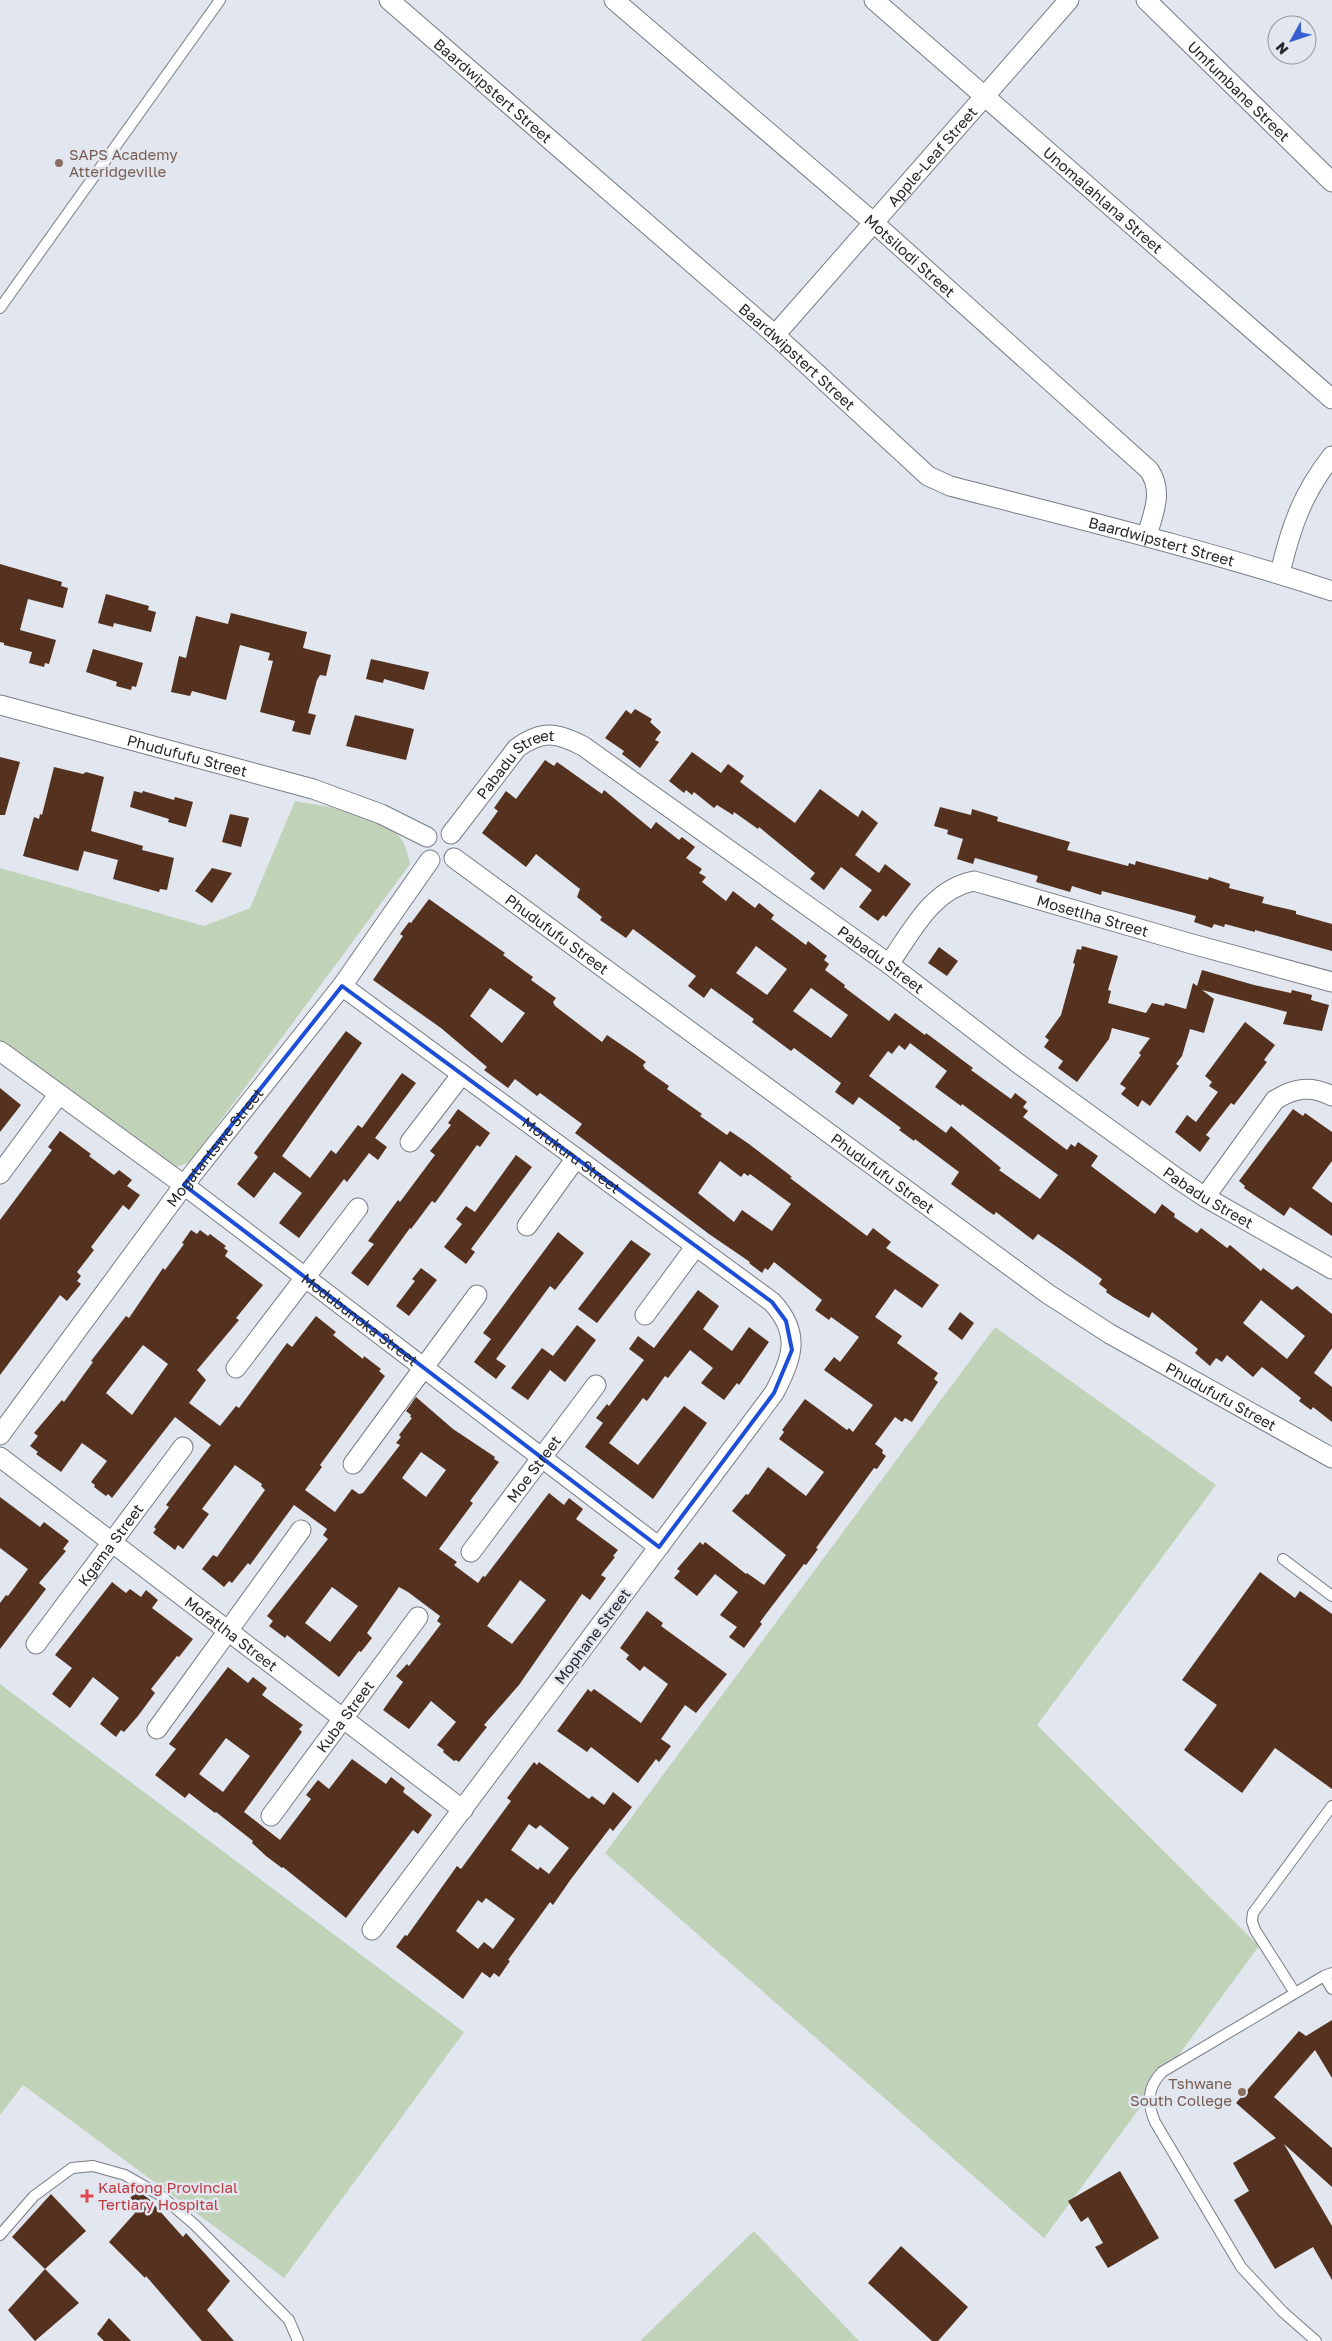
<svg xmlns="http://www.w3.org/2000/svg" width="1332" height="2341" viewBox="0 0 1332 2341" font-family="'Golos Text',sans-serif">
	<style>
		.green { fill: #c0d3b8 }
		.building { fill: #55321f; fill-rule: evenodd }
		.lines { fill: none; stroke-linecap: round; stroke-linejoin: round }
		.service-casing { stroke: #787c85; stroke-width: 12 }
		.minor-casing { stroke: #787c85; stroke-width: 21 }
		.service { stroke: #fff; stroke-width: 10 }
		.minor { stroke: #fff; stroke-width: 19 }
		.marked { fill: none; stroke: #1d4ed8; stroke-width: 4; stroke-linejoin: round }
		.education-dot { fill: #8d6e63; stroke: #e1e6ef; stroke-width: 2 }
		.health-dot { fill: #e0444e; stroke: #e1e6ef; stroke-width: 2 }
		.labels { text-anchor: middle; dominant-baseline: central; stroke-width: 5; stroke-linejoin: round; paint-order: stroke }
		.street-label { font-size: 15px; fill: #25272a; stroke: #e1e6ef }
		.education-label { font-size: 15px; fill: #785e54; stroke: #e1e6ef; text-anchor: start }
		.health-label { font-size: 15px; fill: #be3a42; stroke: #e1e6ef; text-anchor: start }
	</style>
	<rect width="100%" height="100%" fill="#e1e6ef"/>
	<!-- green -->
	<path class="green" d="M295,801C330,808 372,810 398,835C405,842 408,855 410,864L190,1162L176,1167L157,1162L0,1047V868L204,926L250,908Z
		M995,1327L1216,1485L1037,1725L1259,1946L1044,2238L605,1853Z
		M0,1684L464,2032L284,2278L23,2085L0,2115Z
		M754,2231L859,2341H642L641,2340Z"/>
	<!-- building -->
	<path class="building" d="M0,564L62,582L61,586L68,588L63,608L28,599L20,630L56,640L49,664L45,663L44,667L29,663L32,652L4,645V643L0,642Z
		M106,594L149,606L148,610L156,612L151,632L114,623L113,627L98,623Z
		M231,613L307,632L303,648L331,655L326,676L320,675L317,680L308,713L316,715L310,735L292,731L295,721L260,712L273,661L268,660L270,653L240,645L226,700L192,691L190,696L171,692L179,656L186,658L196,616L228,624Z
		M93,649L143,663L136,687L132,686L131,690L116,686L117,682L86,672Z
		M371,659L429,672L424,690L384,679L383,683L366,679Z
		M635,709L652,719L650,722L661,732L655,740L659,742L640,768L622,754L624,751L605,738L626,710L631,714Z
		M355,715L414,729L406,760L346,746Z
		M692,752L721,773L728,764L744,776L740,782L795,823L820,789L858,817L862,810L878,823L855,855L879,873L885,864L911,884L886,917L883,915L878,921L859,907L872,890L841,867L824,890L810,879L815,873L759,827L758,829L734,812L733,815L717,805L714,808L694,792L692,795L686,790L684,793L669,781Z
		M0,757L20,762L5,815H0Z
		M545,760L554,766L557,762L602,794L604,790L651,829L656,822L679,840L682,837L695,847L686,858L702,869L699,873L706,877L702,882L726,901L733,891L755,908L759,903L774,915L771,919L806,945L808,941L827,956L824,960L829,964L825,970L845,985L844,987L889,1021L895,1013L925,1035L926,1033L973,1068L971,1070L1011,1099L1015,1093L1027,1102L1023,1107L1028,1111L1023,1117L1067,1150L1071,1144L1075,1147L1078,1142L1098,1156L1091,1166L1155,1214L1162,1204L1175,1214L1174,1217L1197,1233L1201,1228L1227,1248L1230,1245L1261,1271L1263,1268L1292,1290L1297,1286L1332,1314V1348L1314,1373L1332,1387V1422L1313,1407L1311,1410L1299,1401L1301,1398L1262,1367L1253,1377L1227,1355L1222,1362L1216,1358L1210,1366L1195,1353L1198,1349L1152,1312L1149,1318L1113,1297L1106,1292L1107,1290L1099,1284L1102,1279L1057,1247L1038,1234L1033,1240L996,1212L994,1215L988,1211L951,1184L959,1172L915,1139L914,1141L899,1130L901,1128L859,1097L853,1105L835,1092L841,1083L794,1048L791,1051L752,1022L754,1019L711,988L704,998L688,986L696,976L633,929L626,938L600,920L602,917L577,897L580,889L536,854L526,867L482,833L498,811L494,808L506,791L516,799ZM756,946L787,969L767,995L736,973ZM811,988L848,1015L831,1038L793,1011ZM910,1043L947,1071L935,1087L961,1106L962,1104L1058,1175L1040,1199L999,1170L1001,1168L951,1126L946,1133L869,1076L888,1051L892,1054L899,1045L905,1050ZM1261,1300L1305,1336L1287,1359L1243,1323Z
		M54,767L83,774L86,772L104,777L91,831L143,846L142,850L174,858L167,890L160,889L159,892L113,879L118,860L84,851L78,871L23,856L34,817L39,819L40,814L42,815Z
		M134,791L142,793L143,791L174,800L175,797L193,802L186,827L168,822L169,819L130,807Z
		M940,807L971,815L972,809L998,817L997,821L1070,842L1067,850L1128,866L1129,863L1135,865L1136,861L1208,880L1209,877L1230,884L1229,888L1264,897L1262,903L1296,911V914L1332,924V951L1255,930V932L1225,924L1224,927L1214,924L1212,928L1194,922L1196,916L1102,891L1101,895L1072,886L1070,892L1036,882L1038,876L975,858L973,864L957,859L963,839L947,834L948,830L934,826Z
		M230,814L249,818L241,847L222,842Z
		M212,868L232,873L212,903L195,891Z
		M429,899L505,953L503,955L533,977L531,980L556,998L553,1002L555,1006L602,1042L607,1035L632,1052L646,1062L643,1065L645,1069L669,1086L667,1089L702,1114L700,1116L727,1135L730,1131L749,1144L787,1173L792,1177L790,1178L867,1236L873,1228L891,1242L886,1248L939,1285L922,1308L895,1289L875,1317L902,1336L897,1343L938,1373L934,1379L938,1382L912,1422L905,1418L902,1422L895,1417L875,1444L883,1450L882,1453L886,1456L877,1469L874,1468L816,1548L818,1549L806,1565L804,1564L760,1622L762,1624L744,1648L729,1637L737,1627L720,1615L738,1592L715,1574L697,1596L674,1578L680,1571L677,1569L700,1542L703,1545L705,1542L746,1574L747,1573L764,1585L786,1555L732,1511L746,1494L748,1495L768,1467L806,1496L824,1472L779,1439L784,1432L782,1430L805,1399L847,1430L849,1428L853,1432L873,1405L824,1370L834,1357L840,1362L859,1337L831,1317L829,1320L815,1310L822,1300L774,1262L768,1270L765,1268L762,1273L749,1263L750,1262L709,1234L575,1133L582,1124L540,1093L537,1096L515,1079L508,1088L484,1070L487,1067L441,1028L373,980L403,936L400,934L409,922L411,923ZM490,988L525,1013L502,1043L470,1016ZM720,1161L741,1177L744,1173L748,1176L750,1174L791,1204L772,1231L742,1210L734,1222L698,1193Z
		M1082,946L1118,956L1108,990L1111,991L1108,1003L1146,1013L1152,1003L1164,1006L1165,1003L1186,1009L1193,983L1197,986L1202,970L1254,985L1291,993L1292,990L1312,995L1311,1000L1329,1005L1322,1031L1283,1024L1287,1012L1202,990L1214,999L1204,1033L1190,1029L1182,1056L1176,1064L1179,1066L1150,1106L1142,1100L1138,1107L1121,1094L1126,1088L1120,1084L1141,1055L1139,1053L1150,1038L1112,1028L1109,1039L1077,1082L1058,1068L1063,1061L1044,1047L1049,1040L1045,1037L1061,1015L1075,964L1073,963L1077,949L1081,950Z
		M939,947L958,961L947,976L928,963Z
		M1245,1022L1275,1045L1264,1060L1267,1062L1234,1105L1231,1103L1206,1135L1210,1138L1200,1152L1175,1132L1187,1115L1196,1122L1218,1092L1209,1086L1212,1082L1205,1076Z
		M346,1031L362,1043L282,1156L310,1178L331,1150L336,1154L358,1125L362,1128L402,1073L416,1083L375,1138L387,1147L378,1160L369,1153L347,1182L344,1179L299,1238L279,1223L302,1193L274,1172L254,1198L237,1184L258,1157L254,1153Z
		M0,1088L21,1105L0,1132Z
		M458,1109L490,1133L480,1147L477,1145L435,1203L432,1201L411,1229L410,1228L368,1286L351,1273L374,1244L368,1241L398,1200L400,1202L435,1155L430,1151L451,1125L448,1123Z
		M1293,1109L1303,1116L1305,1113L1332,1132V1161L1312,1188L1332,1203V1236L1290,1207L1284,1216L1244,1188L1245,1186L1239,1181Z
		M60,1131L91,1154L89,1156L114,1175L119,1170L132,1180L127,1186L140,1195L129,1210L123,1205L91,1247L94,1250L77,1272L81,1276L77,1281L81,1284L67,1301L60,1295L0,1375V1220L52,1150L48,1147Z
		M516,1155L532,1167L471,1249L475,1252L466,1264L444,1247L462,1224L456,1219L466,1206L475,1212Z
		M191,1230L197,1234L200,1230L208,1236L210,1234L226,1246L224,1248L228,1251L225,1256L263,1285L236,1318L239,1320L197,1370L206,1380L189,1403L220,1426L236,1406L239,1408L287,1343L292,1347L316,1316L336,1332L333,1335L363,1359L364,1356L381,1369L379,1371L385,1376L320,1465L322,1467L305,1490L335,1512L352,1489L359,1494L363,1493L400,1445L396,1443L401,1437L399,1435L412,1418L410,1417L411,1415L406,1411L416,1397L453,1429L495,1457L494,1459L499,1462L470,1501L473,1503L439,1549L457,1562L454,1565L478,1583L483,1576L485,1577L549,1493L564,1505L569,1498L583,1509L576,1519L618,1550L613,1556L615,1557L601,1575L606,1578L590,1600L582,1594L519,1685L484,1725L487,1727L459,1762L456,1760L454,1761L443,1752L444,1750L437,1745L456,1722L431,1701L409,1729L383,1710L403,1682L396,1676L407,1664L409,1666L441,1624L437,1621L440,1616L408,1592L399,1587L367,1633L372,1638L361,1652L359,1651L339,1677L287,1635L285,1638L269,1626L273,1621L267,1616L328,1539L323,1535L327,1529L294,1505L250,1565L248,1563L232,1583L229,1581L224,1587L202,1569L213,1555L217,1557L265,1490L261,1486L262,1484L235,1465L202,1509L209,1514L183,1549L178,1545L175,1550L153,1533L156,1529L154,1527L169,1507L166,1505L211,1445L175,1417L112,1498L108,1494L106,1496L94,1487L95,1485L91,1482L107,1461L82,1443L61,1472L36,1454L38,1452L30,1446L38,1436L34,1433L62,1400L64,1402L93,1362L91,1361L126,1316L129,1318L163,1268L165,1270L184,1244L182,1243ZM143,1345L168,1364L132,1415L106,1393ZM421,1452L446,1470L426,1497L402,1478ZM520,1580L546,1600L512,1644L487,1626ZM332,1587L358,1606L330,1642L305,1623Z
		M558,1232L584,1253L555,1290L550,1286L496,1359L506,1366L496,1379L474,1362L491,1339L483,1333Z
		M631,1240L651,1254L597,1323L578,1309Z
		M421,1268L437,1280L409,1316L396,1306L415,1281L412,1279Z
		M698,1290L719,1306L703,1329L732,1351L749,1327L769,1342L739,1385L737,1383L724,1400L701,1383L713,1368L690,1350L668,1378L665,1376L647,1401L643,1398L609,1443L638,1465L684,1406L707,1423L653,1499L585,1447L603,1423L596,1418L607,1404L609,1406L644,1360L629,1349L638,1336L654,1348Z
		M960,1312L974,1323L962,1340L948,1329Z
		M577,1325L596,1340L565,1382L550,1370L528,1400L511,1388L542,1348L553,1356Z
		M0,1497L40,1527L44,1522L69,1541L63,1549L66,1551L39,1583L46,1589L0,1649V1603L6,1595L8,1596L28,1569L0,1548Z
		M1260,1572L1295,1598L1300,1591L1332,1614V1789L1275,1748L1242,1793L1184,1750L1217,1705L1182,1680Z
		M112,1582L126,1593L130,1589L141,1597L146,1590L158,1600L152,1608L193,1639L179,1657L177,1656L151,1689L155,1693L138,1716L124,1732L121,1730L116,1737L100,1724L119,1698L93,1677L70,1708L52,1694L72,1668L55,1655Z
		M647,1611L663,1623L661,1626L727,1674L696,1713L685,1705L661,1739L671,1746L659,1762L656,1759L638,1783L591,1747L587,1752L557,1731L588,1689L591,1692L594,1689L641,1723L668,1684L644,1666L640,1671L626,1659L629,1655L620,1648Z
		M228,1667L248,1683L253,1677L267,1688L262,1695L303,1725L299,1729L302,1732L244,1812L280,1840L311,1799L306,1795L318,1780L329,1789L352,1759L386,1784L391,1777L405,1788L403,1792L432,1815L418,1834L413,1830L346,1918L283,1867L282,1868L266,1856L252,1843L253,1841L216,1812L215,1813L189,1793L185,1798L155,1775L176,1749L169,1744ZM226,1738L250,1756L223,1792L199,1774Z
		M534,1762L537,1765L539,1762L589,1799L592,1796L604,1805L613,1792L632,1807L613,1831L610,1828L571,1879L553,1905L550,1902L508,1960L510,1961L499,1977L494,1973L490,1978L482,1972L463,1999L396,1947L405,1935L407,1936L457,1866L461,1869L511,1801L507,1798ZM529,1824L536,1829L540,1825L569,1848L549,1874L540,1867L538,1870L511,1850ZM486,1898L515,1919L493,1949L484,1942L478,1949L456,1931L478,1900L482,1903Z
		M1332,2020V2078L1315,2050L1274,2097L1332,2148V2187L1284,2144L1332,2226V2280L1313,2247L1275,2269L1234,2200L1249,2191L1233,2163L1276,2138L1236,2103L1299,2031L1306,2036Z
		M1120,2171L1159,2238L1108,2268L1095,2247L1103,2243L1088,2217L1081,2222L1068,2201Z
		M137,2190L149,2199L183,2237L186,2233L230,2281L207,2310L234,2341H202L146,2276L145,2278L109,2242L135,2213L126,2203Z
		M51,2194L86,2231L45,2269L12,2237Z
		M901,2246L968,2307L938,2341H932L868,2283Z
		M45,2269L79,2303L35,2341L8,2310Z
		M109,2318L131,2341H104L97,2334Z"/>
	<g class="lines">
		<defs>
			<path id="service" d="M0,308L220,0
				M1283,1559L1332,1596
				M1324,1976L1332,1989
				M1295,1993L1255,1930L1252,1921L1253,1913L1332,1806
				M0,2235L34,2196L72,2168L93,2166L125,2175L160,2195L195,2225L289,2320L298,2341
				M1316,2341L1283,2312L1241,2267L1155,2122C1147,2103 1147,2088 1162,2072L1324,1976L1332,1973"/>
			<g id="minor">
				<path id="s1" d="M389,0L775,335L928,476L950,486C1078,519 1207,550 1332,591"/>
				<path id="s2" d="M614,0L873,222L1149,470C1164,492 1153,513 1147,536"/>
				<path id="s3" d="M874,0L1332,399"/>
				<path id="s4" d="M1146,0L1332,182"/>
				<path id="s5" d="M775,335L1069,0"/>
				<path d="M1280,573C1291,527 1302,494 1332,456"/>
				<path id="s6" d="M0,705L313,789L381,814L427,837"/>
				<path id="s7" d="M451,834L517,748C542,730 556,732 583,746L889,964L1019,1064L1178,1179L1205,1197L1332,1269"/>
				<path id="s8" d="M454,858L1048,1294L1110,1334L1332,1458"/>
				<path id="s9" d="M889,964C912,931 932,889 974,881L1192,944L1332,982"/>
				<path id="s10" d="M342,986L772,1302C801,1333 793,1358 774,1393L372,1930"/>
				<path id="s11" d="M0,1051L184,1185L659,1547"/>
				<path d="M410,1142L462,1074"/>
				<path d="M0,1174L59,1094"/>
				<path d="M1205,1197L1275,1100C1294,1088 1311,1085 1332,1096"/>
				<path d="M527,1226L576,1158"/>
				<path d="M645,1315L696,1246"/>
				<path d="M236,1368L358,1208"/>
				<path id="s12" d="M0,1435L184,1185L342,986L430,860"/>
				<path id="s13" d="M0,1457L463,1810"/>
				<path d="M353,1464L477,1295"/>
				<path id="s14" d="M471,1552L596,1385"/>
				<path id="s15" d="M36,1644L183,1447"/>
				<path d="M157,1729L301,1530"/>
				<path id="s16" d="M271,1816L418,1617"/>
			</g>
		</defs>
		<!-- service casing -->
		<use href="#service" class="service-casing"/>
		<!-- minor casing -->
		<use href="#minor" class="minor-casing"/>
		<!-- service -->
		<use href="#service" class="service"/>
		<!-- minor -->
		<use href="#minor" class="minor"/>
	</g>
	<!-- marked area -->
	<path class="marked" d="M342,986L772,1302L786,1321L792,1350L774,1393L659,1547L184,1185Z"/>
	<!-- markers -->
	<g class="education-dot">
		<circle cx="59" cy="163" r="5"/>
		<circle cx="1242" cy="2092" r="5"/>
	</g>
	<path class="health-dot" d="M84.5 2188.5h5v5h5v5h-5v5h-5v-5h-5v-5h5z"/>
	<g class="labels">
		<!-- street labels -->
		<g class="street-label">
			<text stroke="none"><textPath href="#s1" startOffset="138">Baardwipstert Street</textPath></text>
			<text stroke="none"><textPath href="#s4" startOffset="130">Umfumbane Street</textPath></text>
			<text stroke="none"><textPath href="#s5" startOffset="238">Apple-Leaf Street</textPath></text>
			<text stroke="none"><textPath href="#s3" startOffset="304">Unomalahlana Street</textPath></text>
			<text stroke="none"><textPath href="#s2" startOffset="391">Motsilodi Street</textPath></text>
			<text stroke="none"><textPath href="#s1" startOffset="542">Baardwipstert Street</textPath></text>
			<text stroke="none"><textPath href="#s1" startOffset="962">Baardwipstert Street</textPath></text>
			<text stroke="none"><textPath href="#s6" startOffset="194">Phudufufu Street</textPath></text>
			<text stroke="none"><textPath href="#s7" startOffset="98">Pabadu Street</textPath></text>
			<text stroke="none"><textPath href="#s9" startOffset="246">Mosetlha Street</textPath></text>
			<text stroke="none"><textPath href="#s8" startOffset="128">Phudufufu Street</textPath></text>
			<text stroke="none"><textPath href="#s7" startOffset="546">Pabadu Street</textPath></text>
			<text stroke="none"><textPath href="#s12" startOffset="359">Mogatantswe Street</textPath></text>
			<text stroke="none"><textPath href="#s10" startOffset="285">Morukuru Street</textPath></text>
			<text stroke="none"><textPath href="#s8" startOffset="532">Phudufufu Street</textPath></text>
			<text stroke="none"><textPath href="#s7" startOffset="951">Pabadu Street</textPath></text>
			<text stroke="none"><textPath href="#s11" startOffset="449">Modubunoka Street</textPath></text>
			<text stroke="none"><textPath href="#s8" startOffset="938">Phudufufu Street</textPath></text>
			<text stroke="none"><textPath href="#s14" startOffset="104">Moe Street</textPath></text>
			<text stroke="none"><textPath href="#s15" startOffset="124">Kgama Street</textPath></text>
			<text stroke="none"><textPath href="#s13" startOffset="291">Mofatlha Street</textPath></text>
			<text transform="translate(592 1636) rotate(-53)">Mophane Street</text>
			<text stroke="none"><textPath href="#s16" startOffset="124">Kuba Street</textPath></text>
		</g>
		<!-- education labels -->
		<g class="education-label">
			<text x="69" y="154">SAPS Academy<tspan x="69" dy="17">Atteridgeville</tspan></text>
			<text x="1232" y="2083" text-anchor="end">Tshwane<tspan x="1232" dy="17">South College</tspan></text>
		</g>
		<!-- health labels -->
		<g class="health-label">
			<text x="98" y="2187">Kalafong Provincial<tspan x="98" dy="17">Tertiary Hospital</tspan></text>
		</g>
	</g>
	<!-- north arrow -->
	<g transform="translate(1292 40) rotate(230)"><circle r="24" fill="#e1e6ef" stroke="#969aa0"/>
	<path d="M0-4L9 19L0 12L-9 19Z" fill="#365fcf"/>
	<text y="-8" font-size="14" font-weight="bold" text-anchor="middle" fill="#25272a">N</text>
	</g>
</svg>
